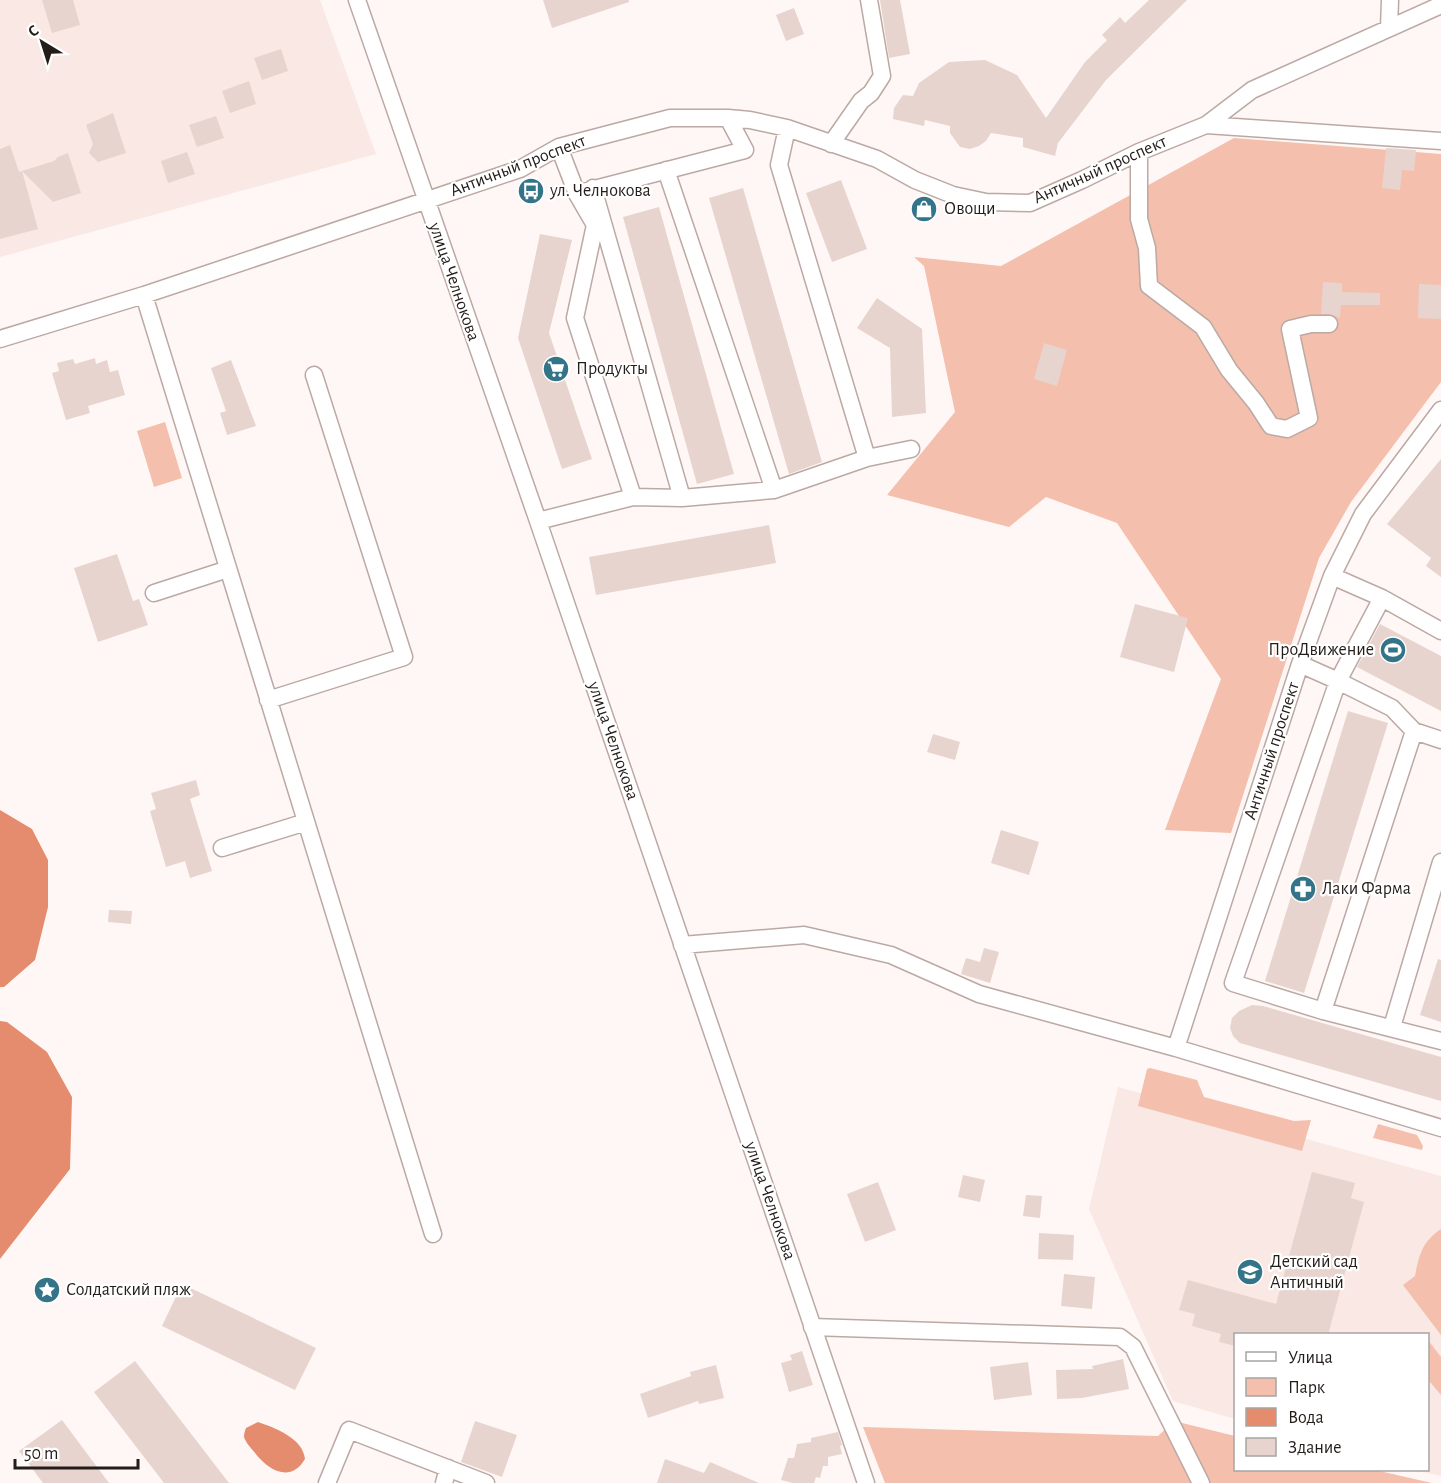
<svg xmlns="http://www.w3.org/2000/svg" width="1441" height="1483" viewBox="0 0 1441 1483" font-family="'Alegreya Sans',sans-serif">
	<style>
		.built { fill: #f9e8e3 }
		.green { fill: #f4bfac }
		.water { fill: #e48c6d }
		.building { fill: #e7d4ce }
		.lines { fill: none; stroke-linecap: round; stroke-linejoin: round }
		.minor-casing { stroke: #bba9a3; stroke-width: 19 }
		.minor { stroke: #fff; stroke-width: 16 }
		.labels { text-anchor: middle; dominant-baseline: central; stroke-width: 4.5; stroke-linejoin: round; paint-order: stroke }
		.street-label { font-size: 18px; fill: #231d1a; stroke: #fff }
		.poi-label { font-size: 18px; fill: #231d1a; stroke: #fff; text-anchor: start }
	</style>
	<rect width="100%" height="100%" fill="#fff7f5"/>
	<!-- built -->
	<path class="built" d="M0,0H320L376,154L0,257Z
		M1118,1087L1441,1176V1476L1415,1470H1428V1334H1236L1235,1419L1173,1401L1089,1209Z"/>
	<!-- green -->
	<path class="green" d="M1234,138L1441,154V382L1351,502L1319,558L1231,833L1165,830L1221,679L1117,523L1046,497L1009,527L887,495L955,412L924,266L914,257L1001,266Z
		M165,422L182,478L154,487L137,431Z
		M1150,1068L1197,1080L1204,1097L1294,1121L1311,1120L1302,1151L1138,1106L1147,1069Z
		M1378,1124L1417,1135L1423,1146L1422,1150L1373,1138Z
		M1441,1229V1335L1403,1285L1415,1276C1419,1255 1422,1242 1441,1229Z
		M1428,1340L1441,1357V1395L1431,1383L1428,1381Z
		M1174,1421L1235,1436L1236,1470H1375L1432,1483H885L863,1427L1158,1436Z"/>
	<!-- water -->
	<path class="water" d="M0,810L32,829L48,860V907L35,960L4,987H0Z
		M0,1021L7,1022L47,1052L72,1097L70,1169L0,1259Z
		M258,1422C275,1428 303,1438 305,1459C291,1483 269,1471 255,1453C251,1448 246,1443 244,1437C244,1433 245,1431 246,1428Z"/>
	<!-- building -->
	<path class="building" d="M42,0H73L80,25L52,33Z
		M543,0H629V2L552,28Z
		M880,0H900L910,54L889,58Z
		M1149,0H1187L1106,80L1058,143L1055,156L1023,147V138L991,133L986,141L979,146L970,149L960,147L950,133V126L925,120L924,126L893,119L894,108L903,95L913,96L919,83L949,62L985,60L1017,75L1046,118L1085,62L1107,40L1102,35L1120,17L1125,23Z
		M794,8L804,34L786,41L776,15Z
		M281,49L288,71L262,80L254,58Z
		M249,81L256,104L230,113L222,91Z
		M113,113L126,153L98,162L89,153L93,144L86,125Z
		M216,116L224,138L197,147L189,125Z
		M10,145L19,172L22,171L38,229L0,239V149Z
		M1386,148L1416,150L1414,171L1402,170L1400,190L1382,188Z
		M187,152L195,174L168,183L161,161Z
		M68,153L81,193L53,202L22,171L54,161L58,157Z
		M841,180L867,249L832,262L806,193Z
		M743,188L822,462L789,474L709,198Z
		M659,207L734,474L697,484L623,217Z
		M540,234L572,240L549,333L592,459L562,469L518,338Z
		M1323,282L1342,283V292L1380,293V305H1341L1340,318L1330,314H1321Z
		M1419,284L1441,285V319L1418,318Z
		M877,298L922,329L926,413L892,417L890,348L857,328Z
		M1044,343L1067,350L1057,386L1034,379Z
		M95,358L96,364L107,360L110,372L118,370L125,395L88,406L90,413L66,420L52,373L59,371L57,363L73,359L75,364Z
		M231,360L256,426L227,435L220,413L226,411L211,368Z
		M1441,459V577L1426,566L1431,558L1387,524Z
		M769,525L776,563L596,595L589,557Z
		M117,554L133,601L139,599L148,625L98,642L74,568Z
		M1135,604L1188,618L1174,672L1120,657Z
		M1380,624L1441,656V711L1357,667Z
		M1348,711L1388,723L1304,993L1265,981Z
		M933,734L960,742L955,760L927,752Z
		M196,780L200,795L190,799L212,871L190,878L185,861L166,867L150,811L156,809L151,793Z
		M1001,830L1039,842L1029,875L991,863Z
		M109,910L132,911L131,924L108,922Z
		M984,948L999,952L990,983L961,974L966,958L980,962Z
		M1438,959L1441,960V1022L1420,1015Z
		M1252,1005L1263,1006L1441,1057V1101L1240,1043L1233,1036L1230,1028L1232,1018L1239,1011Z
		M1312,1172L1355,1183L1351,1198L1364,1202L1328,1335H1236V1346L1219,1342L1221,1334L1192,1326L1195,1314L1179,1310L1188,1280L1276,1304Z
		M963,1175L985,1180L980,1202L958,1197Z
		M878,1182L896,1230L865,1242L847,1194Z
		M1026,1195L1042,1196L1040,1218L1023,1216Z
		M1039,1233L1074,1235L1073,1260L1038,1259Z
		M1064,1274L1095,1277L1092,1309L1061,1306Z
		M182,1284L316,1348L295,1390L162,1326Z
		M802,1351L813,1385L789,1392L781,1363L792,1360L790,1355Z
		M1123,1359L1129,1389L1082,1398L1057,1399L1056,1370L1093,1369L1092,1366Z
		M135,1361L229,1483H164L94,1392Z
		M1028,1362L1032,1395L994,1400L990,1367Z
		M716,1365L724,1398L699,1404L698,1401L648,1418L640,1394L691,1376L690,1372Z
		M62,1420L109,1483H43L19,1451Z
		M475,1421L517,1435L502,1477L461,1462Z
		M838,1432L842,1445L840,1446L842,1454L828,1457V1466H823L820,1478L816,1477L814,1483H793L781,1480L788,1458H794L797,1444L811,1442V1438Z
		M665,1459L704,1473L710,1462L759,1483H657Z"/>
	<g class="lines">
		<defs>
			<path id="minor" d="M357,0L538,521L866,1483
				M1389,28L1390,0
				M1206,125L1252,90L1441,5
				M787,128L779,165L867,458
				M831,144L861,101L871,93L882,76L869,0
				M1139,152V219L1147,248L1149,286L1203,327L1229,370L1256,403L1271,426L1287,429L1309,418L1290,329L1311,324H1329
				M593,188L682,498
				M583,192L745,150L728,118
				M144,295L433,1234
				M0,339L144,295L520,169L559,147L670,118H728L750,120L787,128L877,159L915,180L953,195L986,202L1030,203L1082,180L1139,152L1206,125L1441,141
				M774,490L867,458L911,449
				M633,497L682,498L774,490L666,170
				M538,521L633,497L575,318L595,225L577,194L559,147
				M1332,576L1382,598L1441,631
				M154,593L228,569
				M1300,664L1338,681L1382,598
				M1338,681L1392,708L1414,731L1323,1011L1233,983Z
				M268,700L404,657L314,375
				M1414,731L1441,740
				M222,848L306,822
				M682,945L804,935L891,955L979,994L1176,1048L1441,1128
				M1323,1011L1441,1041
				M1392,1027L1441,862
				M1176,1048L1300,664L1332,576L1363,514L1441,410
				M812,1327L1120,1337L1133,1347L1201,1483
				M327,1483L349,1430L486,1483
				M444,1483L448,1468"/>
		</defs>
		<!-- minor casing -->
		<use href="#minor" class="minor-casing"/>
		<!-- minor -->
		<use href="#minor" class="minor"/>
	</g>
	<!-- icons -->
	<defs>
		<symbol id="bus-disc" viewBox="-11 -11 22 22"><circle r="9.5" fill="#347488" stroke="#fff"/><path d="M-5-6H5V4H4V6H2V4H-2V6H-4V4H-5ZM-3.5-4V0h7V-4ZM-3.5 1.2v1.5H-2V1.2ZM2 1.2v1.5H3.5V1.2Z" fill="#fff"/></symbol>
		<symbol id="shop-disc" viewBox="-11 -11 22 22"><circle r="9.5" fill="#347488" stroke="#fff"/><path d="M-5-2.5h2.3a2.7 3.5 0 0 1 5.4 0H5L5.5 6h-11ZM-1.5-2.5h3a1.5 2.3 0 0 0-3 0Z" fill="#fff"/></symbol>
		<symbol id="supermarket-disc" viewBox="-11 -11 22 22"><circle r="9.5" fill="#347488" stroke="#fff"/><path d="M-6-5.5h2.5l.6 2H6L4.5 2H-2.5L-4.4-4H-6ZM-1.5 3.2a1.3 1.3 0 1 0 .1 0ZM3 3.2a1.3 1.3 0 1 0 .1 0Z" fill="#fff"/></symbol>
		<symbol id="stadium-disc" viewBox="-11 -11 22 22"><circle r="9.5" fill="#347488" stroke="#fff"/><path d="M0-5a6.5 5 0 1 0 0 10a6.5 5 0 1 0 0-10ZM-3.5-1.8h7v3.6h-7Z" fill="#fff"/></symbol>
		<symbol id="pharmacy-disc" viewBox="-11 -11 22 22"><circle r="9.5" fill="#347488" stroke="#fff"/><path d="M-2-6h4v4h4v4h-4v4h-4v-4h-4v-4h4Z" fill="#fff"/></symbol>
		<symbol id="school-disc" viewBox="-11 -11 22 22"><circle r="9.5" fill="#347488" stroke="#fff"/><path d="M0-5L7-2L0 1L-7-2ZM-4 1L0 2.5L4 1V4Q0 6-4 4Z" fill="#fff"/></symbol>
		<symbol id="sight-disc" viewBox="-11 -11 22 22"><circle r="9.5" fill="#347488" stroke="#fff"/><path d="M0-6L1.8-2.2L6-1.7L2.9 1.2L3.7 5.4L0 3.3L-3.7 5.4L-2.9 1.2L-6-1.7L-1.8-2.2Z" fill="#fff"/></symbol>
	</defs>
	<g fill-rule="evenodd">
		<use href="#bus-disc" x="516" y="176" width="30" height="30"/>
		<use href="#shop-disc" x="909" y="194" width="30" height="30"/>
		<use href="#supermarket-disc" x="541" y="354" width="30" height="30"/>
		<use href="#stadium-disc" x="1378" y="635" width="30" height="30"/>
		<use href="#pharmacy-disc" x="1288" y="874" width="30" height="30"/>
		<use href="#school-disc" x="1235" y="1257" width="30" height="30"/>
		<use href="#sight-disc" x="32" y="1275" width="30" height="30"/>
	</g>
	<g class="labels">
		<!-- street labels -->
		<g class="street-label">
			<text transform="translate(518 166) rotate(-21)">Античный проспект</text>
			<text transform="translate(1100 170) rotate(-24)">Античный проспект</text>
			<text transform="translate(454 282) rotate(71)">улица Челнокова</text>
			<text transform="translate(613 741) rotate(71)">улица Челнокова</text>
			<text transform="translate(1272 751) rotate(-72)">Античный проспект</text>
			<text transform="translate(770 1201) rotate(71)">улица Челнокова</text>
		</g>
		<!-- poi labels -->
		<g class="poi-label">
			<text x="550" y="191">ул. Челнокова</text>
			<text x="944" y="209">Овощи</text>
			<text x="576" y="369">Продукты</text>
			<text x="1374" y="650" text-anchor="end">ПроДвижение</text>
			<text x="1322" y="889">Лаки Фарма</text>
			<text x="1270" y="1262">Детский сад<tspan x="1270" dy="21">Античный</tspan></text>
			<text x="66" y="1290">Солдатский пляж</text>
		</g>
	</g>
	<!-- legend -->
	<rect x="1234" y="1333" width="195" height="138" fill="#ffffff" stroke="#a7a5a3" stroke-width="1.5"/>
	<rect x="1246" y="1352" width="30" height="9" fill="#ffffff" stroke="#a7a5a3" stroke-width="1.5"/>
	<text x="1288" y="1363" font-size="18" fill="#231d1a">Улица</text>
	<rect x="1246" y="1378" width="30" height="18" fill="#f4bfac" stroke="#a7a5a3" stroke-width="1.5"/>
	<text x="1288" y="1393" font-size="18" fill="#231d1a">Парк</text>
	<rect x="1246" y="1408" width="30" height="18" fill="#e48c6d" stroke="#a7a5a3" stroke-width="1.5"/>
	<text x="1288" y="1423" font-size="18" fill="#231d1a">Вода</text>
	<rect x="1246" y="1438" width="30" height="18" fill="#e7d4ce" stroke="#a7a5a3" stroke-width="1.5"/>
	<text x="1288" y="1453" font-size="18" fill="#231d1a">Здание</text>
	<!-- north arrow -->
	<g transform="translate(42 42) rotate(322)" stroke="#ffffff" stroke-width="4.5" paint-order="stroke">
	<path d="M0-4.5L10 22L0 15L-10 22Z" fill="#231d1a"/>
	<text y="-9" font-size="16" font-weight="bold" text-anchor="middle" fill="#231d1a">С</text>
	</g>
	<!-- scale -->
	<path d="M15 1459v9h123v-9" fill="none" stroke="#231d1a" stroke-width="3"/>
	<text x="24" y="1459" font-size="18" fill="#231d1a" stroke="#ffffff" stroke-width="4.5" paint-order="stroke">50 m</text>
</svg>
